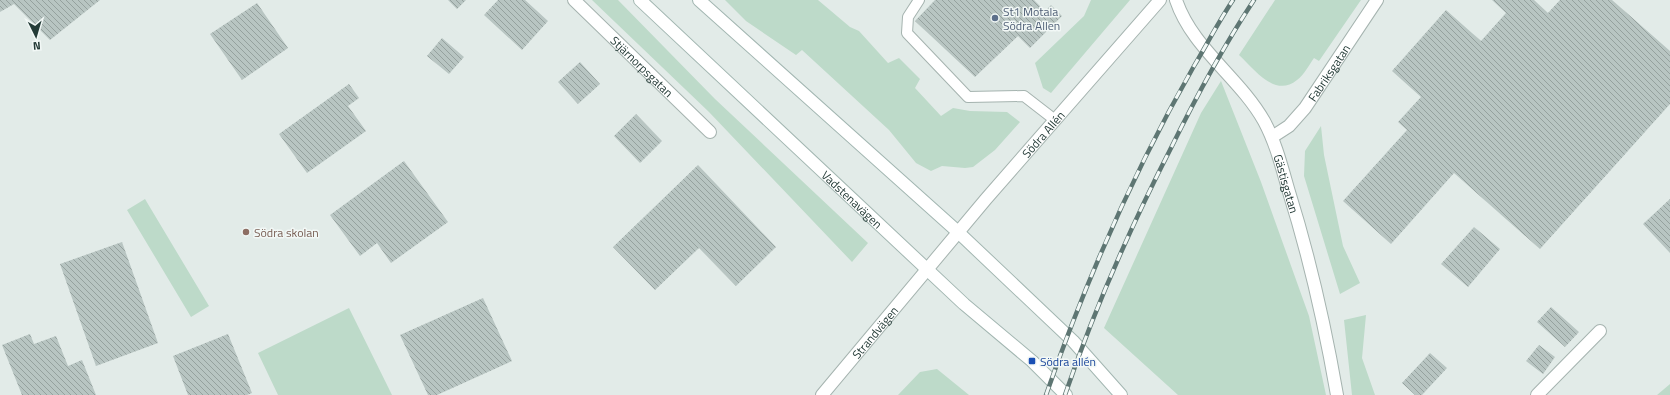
<svg xmlns="http://www.w3.org/2000/svg" width="1670" height="395" viewBox="0 0 1670 395" font-family="'Titillium Web',sans-serif">
	<style>
		.green { fill: #bddac9 }
		.building { fill: url(#building-back-hatch) }
		.lines { fill: none; stroke-linecap: round; stroke-linejoin: round }
		.lane-casing { stroke: #a5b3af; stroke-width: 12 }
		.street-casing { stroke: #a5b3af; stroke-width: 14 }
		.secondary-casing { stroke: #a2b6b1; stroke-width: 14 }
		.lane { stroke: #fff; stroke-width: 10 }
		.street { stroke: #fff; stroke-width: 12 }
		.secondary { stroke: #fff; stroke-width: 12 }
		.rail-casing { stroke: #5e7673; stroke-width: 4.5 }
		.rail { stroke: #f2f8f6; stroke-width: 3; stroke-dasharray: 9; stroke-linecap: butt }
		.service-dot { fill: #5c6f8a; stroke: #f2f8f6; stroke-width: 1.5 }
		.education-dot { fill: #8d6e63; stroke: #f2f8f6; stroke-width: 1.5 }
		.transit-dot { fill: #1a4fb4; stroke: #f2f8f6; stroke-width: 1.5 }
		.labels { text-anchor: middle; dominant-baseline: central; stroke-width: 3; stroke-linejoin: round; paint-order: stroke }
		.service-label { font-size: 12px; fill: #4e5e75; stroke: #f2f8f6; text-anchor: start }
		.street-label { font-size: 12px; fill: #243b37; stroke: #f2f8f6 }
		.education-label { font-size: 12px; fill: #785e54; stroke: #f2f8f6; text-anchor: start }
		.transit-label { font-size: 12px; fill: #164399; stroke: #f2f8f6; text-anchor: start }
	</style>
	<defs>
		<pattern id="building-back-hatch" width="6" height="6" patternUnits="userSpaceOnUse"><rect width="6" height="6" fill="#b8c5c2"/><path d="M-1 5l2 2M0 0l6 6M5-1l2 2" fill="none" stroke="#95a19e"/></pattern>
	</defs>
	<rect width="100%" height="100%" fill="#e2ebe8"/>
	<!-- green -->
	<path class="green" d="M592,0H618L715,99L868,243L852,262L709,112Z
		M725,0H818L850,27L859,31L888,63L899,58L920,79L915,88L941,116L953,108L970,111L1007,112L1020,122L995,150L973,167L965,168L942,166L931,171L916,163L889,130L802,50L796,55L746,21Z
		M1091,0H1130L1051,93L1043,88L1035,63L1084,16Z
		M1275,0H1361L1319,61L1314,58C1309,65 1304,75 1297,80C1275,98 1255,70 1239,55Z
		M1221,81L1261,182L1309,316L1326,395H1178L1104,328L1201,113Z
		M1321,126L1324,155L1343,246L1360,283L1340,294L1304,176L1305,151Z
		M145,199L209,306L191,317L127,210Z
		M349,308L392,395H278L258,353Z
		M1366,315L1362,358L1375,395H1352L1344,320Z
		M937,369L969,395H898L920,372Z
		M1670,384V395H1657Z"/>
	<!-- building -->
	<path class="building" d="M0,0H100L50,40L14,4L0,12Z
		M448,0H466L457,9Z
		M498,0H525L548,21L522,50L484,15Z
		M935,0H1034L1045,11L1051,5L1062,16L1030,48L1018,36L975,77L915,21Z
		M1492,0H1534L1548,13L1560,0H1612L1670,51V104L1540,249L1454,173L1391,244L1343,201L1407,130L1398,122L1421,97L1392,71L1446,10L1481,41L1506,13Z
		M257,3L288,48L242,80L210,34Z
		M442,38L464,57L449,74L427,56Z
		M580,62L600,84L578,104L558,82Z
		M349,84L359,98L348,106L366,131L307,173L279,134Z
		M636,114L662,141L640,163L614,136Z
		M404,161L448,222L391,263L377,243L360,256L330,215Z
		M698,165L776,247L736,286L699,248L655,290L613,247Z
		M1670,199V253L1643,224Z
		M1474,227L1500,249L1468,287L1441,264Z
		M122,242L158,343L96,366L60,264Z
		M483,298L512,361L437,395H428L400,335Z
		M1551,307L1579,332L1565,347L1537,322Z
		M30,334L34,344L56,336L68,366L82,360L96,395H22L2,345Z
		M228,334L252,393L247,395H188L173,356Z
		M1539,345L1555,357L1543,374L1526,361Z
		M1430,353L1447,368L1422,395H1415L1402,383Z"/>
	<g class="lines">
		<defs>
			<path id="lane" d="M919,0L908,17L907,33L968,97L1024,96L1055,120"/>
			<g id="street">
				<path id="s1" d="M574,0L710,132"/>
				<path id="s2" d="M1176,0C1192,48 1239,77 1264,121C1276,143 1282,168 1289,192C1310,259 1325,326 1337,395"/>
				<path id="s3" d="M1272,137L1289,126L1305,108L1377,0"/>
				<path id="s4" d="M822,395L986,199L1160,0"/>
				<path d="M1537,395L1600,331"/>
			</g>
			<g id="secondary">
				<path id="s5" d="M640,0L964,304L1032,361L1066,395"/>
				<path d="M699,0L958,232L1073,341L1121,395"/>
			</g>
		</defs>
		<!-- lane casing -->
		<use href="#lane" class="lane-casing"/>
		<!-- street casing -->
		<use href="#street" class="street-casing"/>
		<!-- secondary casing -->
		<use href="#secondary" class="secondary-casing"/>
		<!-- lane -->
		<use href="#lane" class="lane"/>
		<!-- street -->
		<use href="#street" class="street"/>
		<!-- secondary -->
		<use href="#secondary" class="secondary"/>
		<defs>
			<path id="rail" d="M1046,395C1086,280 1134,171 1194,66C1207,44 1219,21 1233,0
				M1065,395C1094,310 1130,228 1171,148C1196,97 1223,47 1254,0"/>
		</defs>
		<!-- rail casing -->
		<use href="#rail" class="rail-casing"/>
		<!-- rail -->
		<use href="#rail" class="rail"/>
	</g>
	<!-- markers -->
	<circle class="service-dot" cx="995" cy="18" r="4"/>
	<circle class="education-dot" cx="246" cy="232" r="4"/>
	<rect class="transit-dot" x="1028" y="357" width="8" height="8" rx="2"/>
	<g class="labels">
		<!-- service labels -->
		<g class="service-label">
			<text x="1003" y="11">St1 Motala<tspan x="1003" dy="14">Södra Allen</tspan></text>
		</g>
		<!-- street labels -->
		<g class="street-label">
			<text stroke="none"><textPath href="#s1" startOffset="95">Stjärnorpsgatan</textPath></text>
			<text stroke="none"><textPath href="#s3" startOffset="87">Fabriksgatan</textPath></text>
			<text stroke="none"><textPath href="#s4" startOffset="342">Södra Allén</textPath></text>
			<text stroke="none"><textPath href="#s2" startOffset="217">Gästisgatan</textPath></text>
			<text stroke="none"><textPath href="#s5" startOffset="291">Vadstenavägen</textPath></text>
			<text stroke="none"><textPath href="#s4" startOffset="82">Strandvägen</textPath></text>
		</g>
		<!-- education labels -->
		<g class="education-label">
			<text x="254" y="232">Södra skolan</text>
		</g>
		<!-- transit labels -->
		<g class="transit-label">
			<text x="1040" y="361">Södra allén</text>
		</g>
	</g>
	<!-- north arrow -->
	<g transform="translate(36 36) rotate(175)" stroke="#f2f8f6" stroke-width="3" paint-order="stroke">
	<path d="M0-3L7 15L0 10L-7 15Z" fill="#243b37"/>
	<text y="-6" font-size="11" font-weight="bold" text-anchor="middle" fill="#243b37">N</text>
	</g>
</svg>
